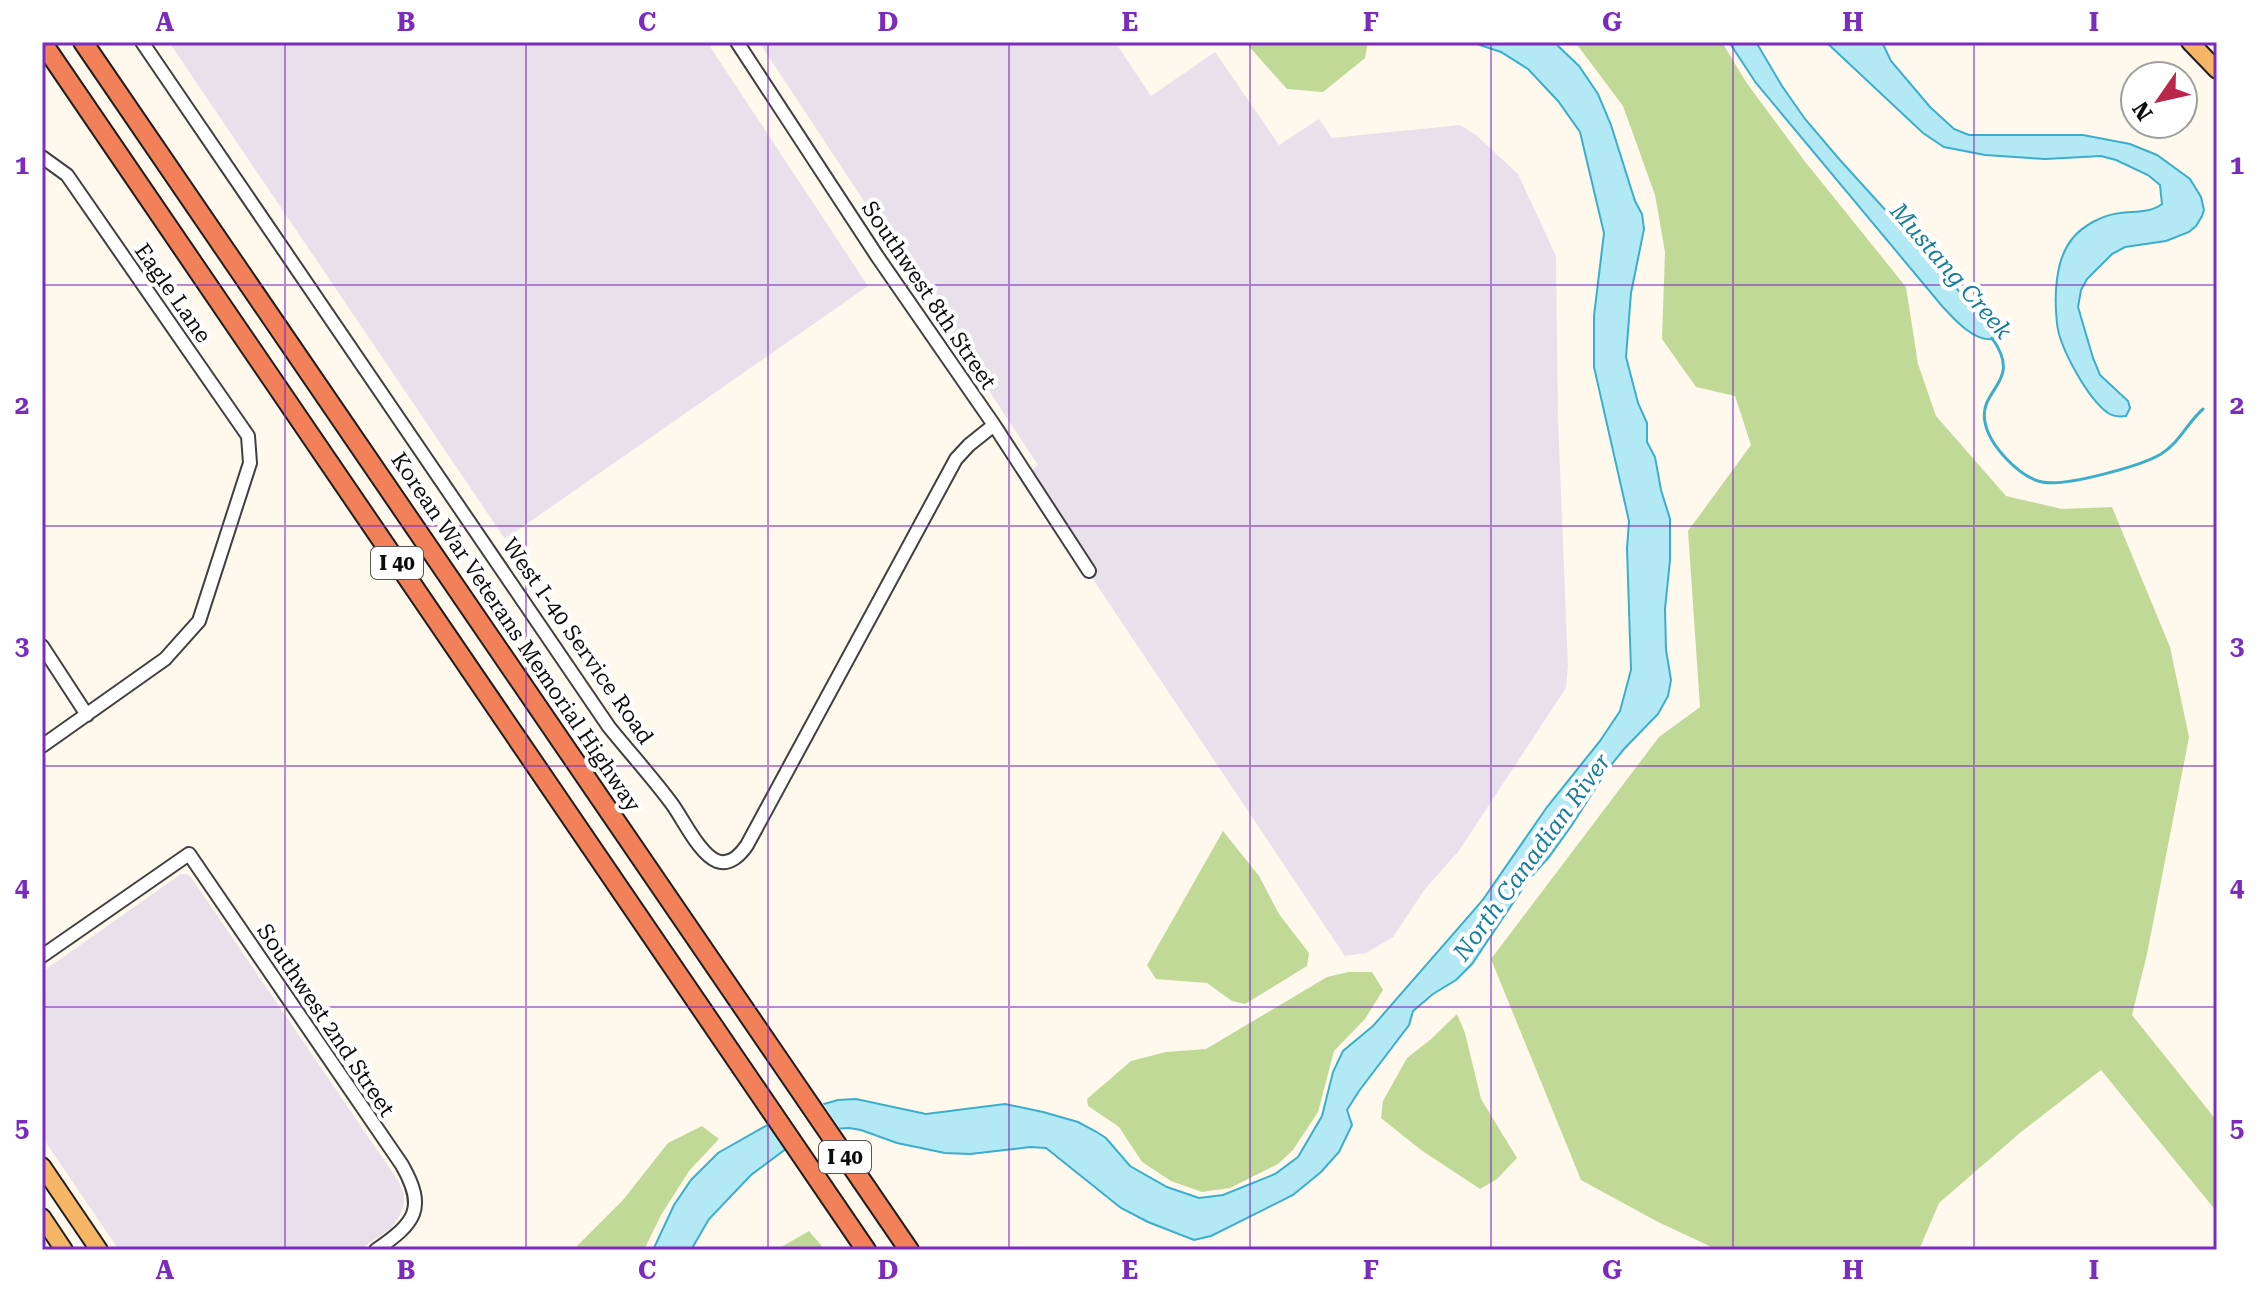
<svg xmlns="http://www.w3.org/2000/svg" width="2259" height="1292" viewBox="0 0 2259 1292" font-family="'Roboto Serif',serif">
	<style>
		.industrial { fill: #e8e1ec }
		.forest { fill: #c1d997 }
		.water { fill: #b3e9f5; stroke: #3baecb; stroke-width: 2 }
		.pier { fill: #fff8ed }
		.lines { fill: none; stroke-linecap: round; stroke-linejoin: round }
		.stream { stroke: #3baecb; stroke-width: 3 }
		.minor-casing { stroke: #404040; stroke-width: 16 }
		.major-casing { stroke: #1e1e1e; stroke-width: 20 }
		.highway-casing { stroke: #1e1e1e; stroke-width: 22 }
		.minor { stroke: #fff; stroke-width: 12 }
		.major { stroke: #f6b666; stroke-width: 16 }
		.highway { stroke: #f28058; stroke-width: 18 }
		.grid { fill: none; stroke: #7b2cbf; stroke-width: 2; stroke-opacity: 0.55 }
		.labels { text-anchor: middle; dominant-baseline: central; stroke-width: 8; stroke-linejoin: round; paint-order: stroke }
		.shield { fill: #fff; stroke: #565656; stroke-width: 2 }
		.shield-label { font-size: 20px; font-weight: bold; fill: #0d0d0d }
		.street-label { font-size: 22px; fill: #0d0d0d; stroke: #fff }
		.water-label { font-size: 24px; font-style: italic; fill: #187d9c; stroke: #fff }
		.neatline { fill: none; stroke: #7b2cbf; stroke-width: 3 }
		.grid-label { font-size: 26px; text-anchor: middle; font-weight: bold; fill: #7b2cbf }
	</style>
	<rect width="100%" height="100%" fill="#fff8ed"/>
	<!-- industrial -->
	<path class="industrial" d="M169,42H707L868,286L505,539Z
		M759,42H1115L1151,96L1215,52L1279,145L1319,119L1332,138L1460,125L1476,135L1518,174L1556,256L1558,419L1568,666L1566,688L1458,852L1425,889L1393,937L1366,953L1345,956L1024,476L1038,465Z
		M181,874H187L191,877L399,1182L404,1194V1204L399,1217L391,1228L360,1250H119L42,1137V972Z"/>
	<!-- forest -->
	<path class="forest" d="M1245,42H1368L1365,58L1323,92L1287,89Z
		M1575,42H1722L1746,82L1803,159L1906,287L1918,364L1936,416L2006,496L2062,509L2112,507L2170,647L2189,737L2147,954L2132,1015L2217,1121V1212L2101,1070L2021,1132L1939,1203L1919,1250H1718L1658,1222L1581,1180L1491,959L1659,737L1700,707L1688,531L1751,445L1735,396L1696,387L1662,339L1665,252L1655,195L1623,106Z
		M1223,831L1259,876L1279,914L1309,953L1307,966L1245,1004L1232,1001L1207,983L1156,979L1147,965Z
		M1348,972H1372L1383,990L1365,1019L1334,1051L1318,1112L1293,1150L1278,1164L1230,1188L1202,1192L1171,1181L1142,1162L1119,1127L1088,1106L1087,1099L1131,1061L1166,1052L1206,1049L1327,977Z
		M1457,1014L1465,1033L1481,1099L1517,1158L1497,1179L1480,1189L1421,1150L1381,1118L1383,1101L1407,1058L1430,1040Z
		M702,1126L719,1139L689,1171L661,1215L644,1250H573L623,1200L668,1143Z
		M809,1231L825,1250H776Z"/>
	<!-- water -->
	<path class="water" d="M1471,42H1554L1579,66L1598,94L1611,125L1635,201L1642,214L1644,229L1631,293L1626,357L1638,403L1647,423V442L1655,457L1661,490L1670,519V560L1665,609L1666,650L1671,680L1668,696L1658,714L1624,749L1607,770L1572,825L1549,857L1529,879L1472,964L1456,980L1433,994L1413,1011L1409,1025L1359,1091L1347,1110L1352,1125L1339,1152L1321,1172L1293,1195L1211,1236L1194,1240L1148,1222L1121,1208L1046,1148L1030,1147L970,1154L945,1153L897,1143L861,1130L849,1128L833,1129L802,1137L751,1175L709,1219L691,1250H653L674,1205L691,1180L718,1153L785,1115L838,1100L856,1099L926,1114L1005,1104L1043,1112L1078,1122L1095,1131L1106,1138L1130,1166L1167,1187L1199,1198L1223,1195L1275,1174L1298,1157L1322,1116L1333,1072L1343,1051L1373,1026L1482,901L1547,807L1600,741L1620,711L1631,670L1627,548L1629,521L1594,367V316L1604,233L1580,132L1558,101L1528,69L1501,52Z
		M1729,42H1756L1782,86L1805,119L1840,160L1958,290L1994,324L1995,331L1993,339C1974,342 1954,319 1942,306L1756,83Z
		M1826,42H1882L1891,61L1930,107L1954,129L1969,135H2083L2130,144L2157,155L2190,179L2201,197L2204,210L2202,216L2196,226L2189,232L2166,241L2125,247L2112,254L2087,279L2081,290L2078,307L2093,358L2100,375L2128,401L2130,408L2126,416C2119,417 2114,417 2108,413C2088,399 2059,347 2057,323C2054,297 2055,260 2072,239C2083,225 2103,215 2120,213C2133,211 2151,213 2162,204L2160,185L2148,175L2116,160L2101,156L2045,159L1985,155L1944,147L1923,133Z"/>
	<!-- pier -->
	<path class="pier" d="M820,1099L842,1132L816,1135L787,1153L766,1121L784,1112Z"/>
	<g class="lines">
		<!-- stream -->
		<path class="stream" d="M1992,338C2024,383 1978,388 1985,422C1989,445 2019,477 2042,482C2065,487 2141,466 2161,454C2180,442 2187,423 2203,409"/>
		<defs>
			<path id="minor" d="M142,42L609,727C630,753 652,777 672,804C683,819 700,855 717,861C730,866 741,854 747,845L956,459L969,445L994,425
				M737,42L877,256L994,425L1089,571
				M42,157L67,175L248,436L250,463L199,621L165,659L42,746
				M42,646L87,715
				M42,956L189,854L402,1165C427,1209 415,1223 376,1250"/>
			<path id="major" d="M2190,42L2217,70
				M42,1166L99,1250
				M42,1217L64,1250"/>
			<path id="highway" d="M42,42L866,1250
				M83,42L909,1250"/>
		</defs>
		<!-- minor casing -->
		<use href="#minor" class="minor-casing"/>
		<!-- major casing -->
		<use href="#major" class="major-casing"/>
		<!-- highway casing -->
		<use href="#highway" class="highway-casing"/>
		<!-- minor -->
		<use href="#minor" class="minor"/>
		<!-- major -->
		<use href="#major" class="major"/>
		<!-- highway -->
		<use href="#highway" class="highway"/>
	</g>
	<!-- grid -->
	<path class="grid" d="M285,42V1250M526,42V1250M768,42V1250M1009,42V1250M1250,42V1250M1491,42V1250M1733,42V1250M1974,42V1250M42,285H2217M42,526H2217M42,766H2217M42,1007H2217"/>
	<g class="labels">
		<!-- shield labels -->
		<g class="shield">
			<rect x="371" y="547" width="52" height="32" rx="6"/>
			<rect x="819" y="1141" width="52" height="32" rx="6"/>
		</g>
		<g class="shield-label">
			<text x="397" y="563">I 40</text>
			<text x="845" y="1157">I 40</text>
		</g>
		<!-- street labels -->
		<g class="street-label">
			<text transform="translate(173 293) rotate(55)">Eagle Lane</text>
			<text transform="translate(929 295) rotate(56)">Southwest 8th Street</text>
			<text transform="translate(516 632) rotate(56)">Korean War Veterans Memorial Highway</text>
			<text transform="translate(578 641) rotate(55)">West I-40 Service Road</text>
			<text transform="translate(326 1020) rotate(56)">Southwest 2nd Street</text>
		</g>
		<!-- water labels -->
		<g class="water-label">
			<text transform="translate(1951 271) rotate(49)">Mustang Creek</text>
			<text transform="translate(1532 857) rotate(-54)">North Canadian River</text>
		</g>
	</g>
	<!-- border -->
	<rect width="2259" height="1292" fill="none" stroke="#ffffff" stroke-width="88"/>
	<!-- north arrow -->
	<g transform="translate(2159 100) rotate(236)"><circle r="38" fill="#ffffff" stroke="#9e9e9e" stroke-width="2"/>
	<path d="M0-6L14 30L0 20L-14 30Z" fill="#ba274b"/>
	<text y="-12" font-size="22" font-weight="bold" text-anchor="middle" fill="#0d0d0d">N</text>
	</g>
	<rect x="44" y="44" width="2171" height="1204" class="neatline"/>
	<g class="grid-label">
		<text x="165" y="31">A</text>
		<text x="406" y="31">B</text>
		<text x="647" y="31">C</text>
		<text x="888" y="31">D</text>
		<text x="1130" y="31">E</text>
		<text x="1371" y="31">F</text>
		<text x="1612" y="31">G</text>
		<text x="1853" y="31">H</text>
		<text x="2094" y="31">I</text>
		<text x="22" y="174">1</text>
		<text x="2237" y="174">1</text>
		<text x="22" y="414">2</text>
		<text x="2237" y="414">2</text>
		<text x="22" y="655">3</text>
		<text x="2237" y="655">3</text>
		<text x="22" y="896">4</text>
		<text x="2237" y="896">4</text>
		<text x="22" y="1137">5</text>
		<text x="2237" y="1137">5</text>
		<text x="165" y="1279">A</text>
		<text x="406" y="1279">B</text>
		<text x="647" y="1279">C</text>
		<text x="888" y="1279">D</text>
		<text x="1130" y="1279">E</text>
		<text x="1371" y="1279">F</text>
		<text x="1612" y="1279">G</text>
		<text x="1853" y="1279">H</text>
		<text x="2094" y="1279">I</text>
	</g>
</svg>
